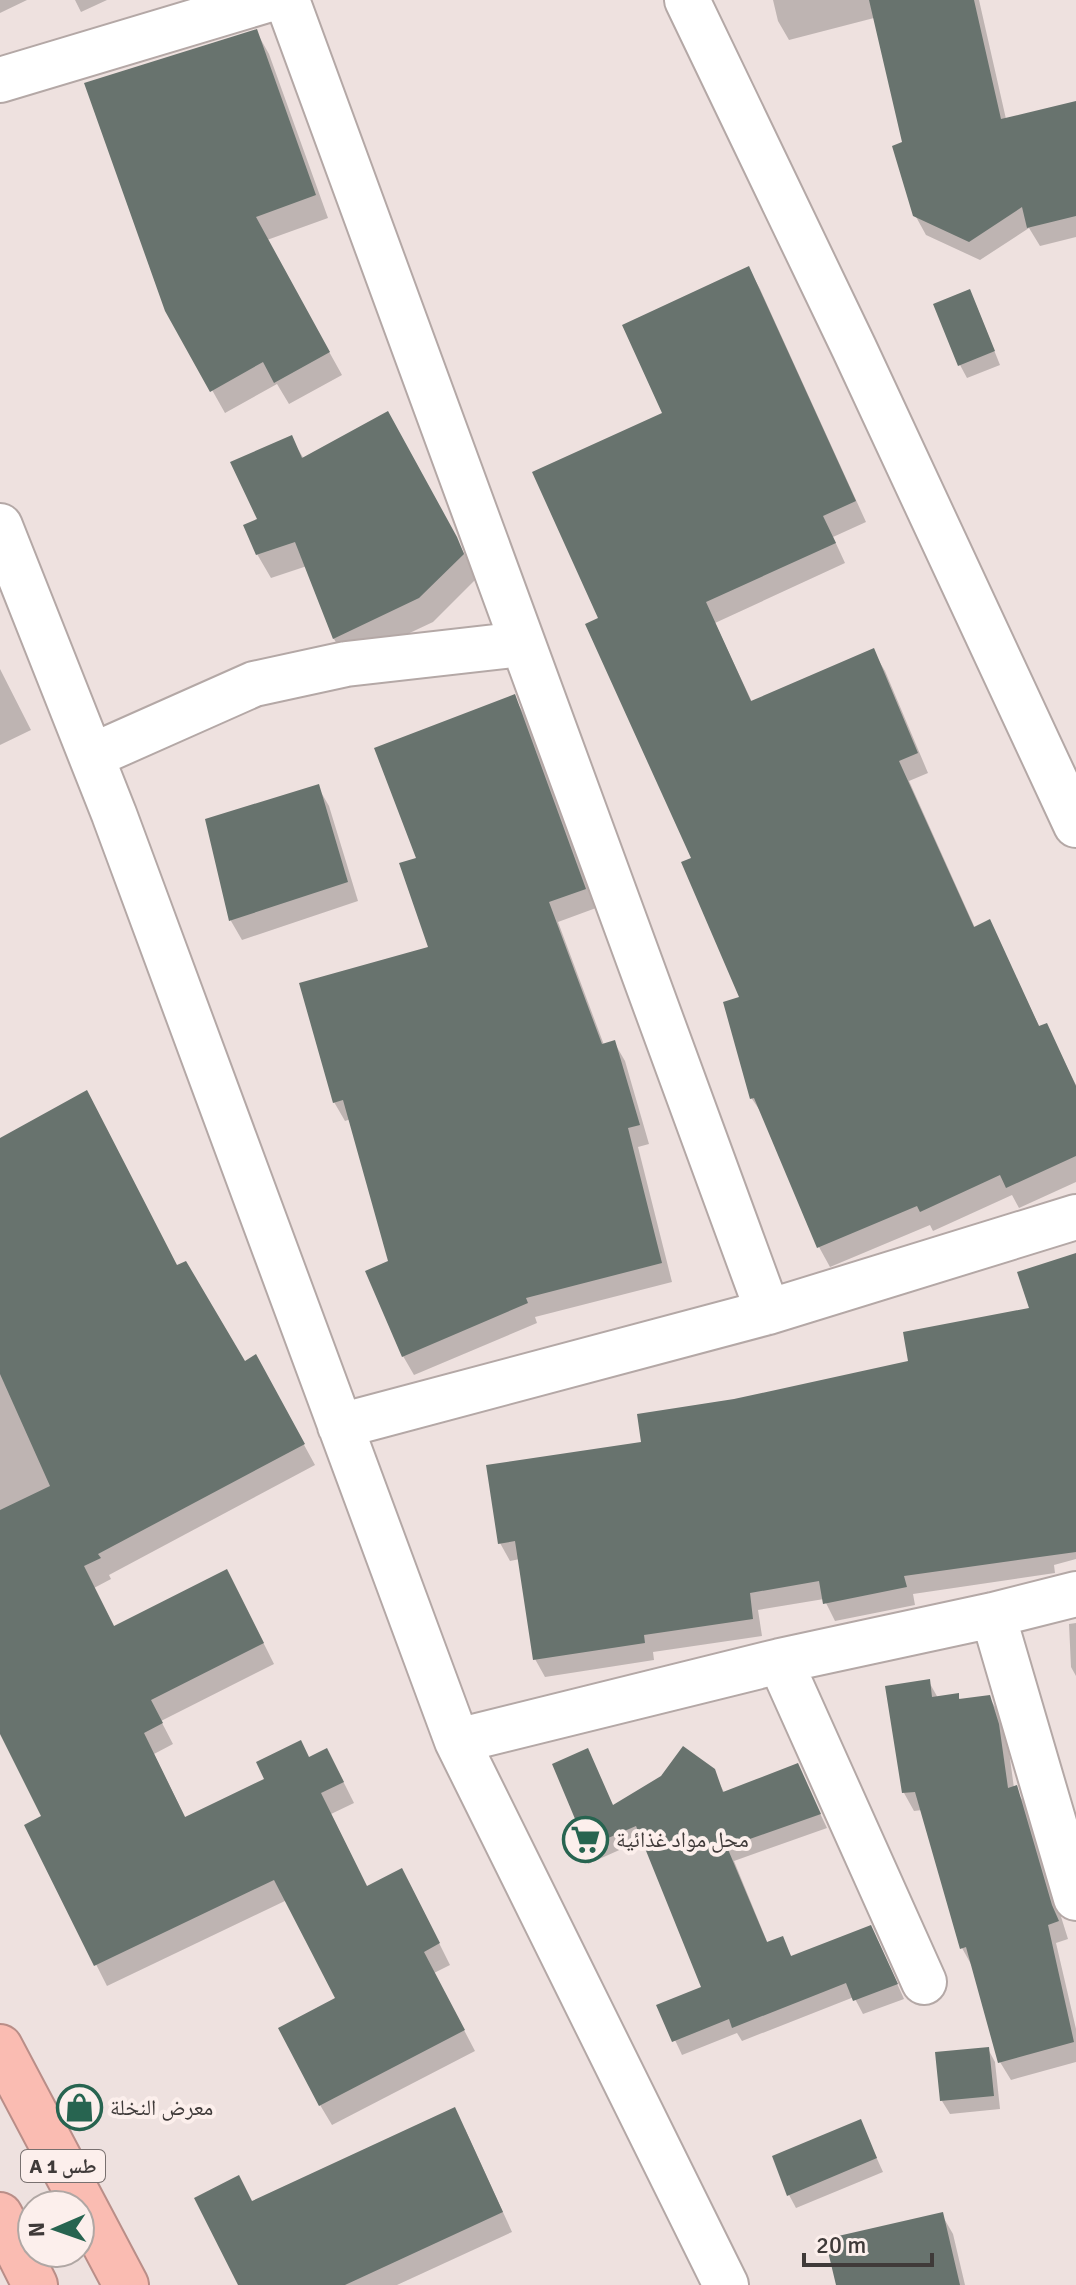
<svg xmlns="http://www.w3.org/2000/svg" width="1076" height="2285" viewBox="0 0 1076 2285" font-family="Signika,'Noto Naskh Arabic',sans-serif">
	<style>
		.shadow { fill: #0003 }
		.building { fill: #68736e }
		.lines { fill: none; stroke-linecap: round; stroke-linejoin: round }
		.minor-casing { stroke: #b4a8a6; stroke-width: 48 }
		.highway-casing { stroke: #b98e88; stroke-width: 48 }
		.minor { stroke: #fff; stroke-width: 44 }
		.highway { stroke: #fabcb2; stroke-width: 44 }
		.labels { text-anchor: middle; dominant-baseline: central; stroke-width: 8; stroke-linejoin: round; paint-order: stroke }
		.shield { fill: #fcefec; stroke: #78706f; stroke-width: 2 }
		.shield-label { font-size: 20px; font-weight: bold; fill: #3f3a39 }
		.poi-label { font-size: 22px; fill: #3f3a39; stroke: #fcefec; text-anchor: start }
	</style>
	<rect width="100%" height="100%" fill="#eee1df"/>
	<!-- shadow -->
	<path class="shadow" d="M0,0H27L0,13Z
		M75,0H107L81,12Z
		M773,0H979L1006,119L1076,103V237L1040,246L1029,228L980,260L926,235L915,215L905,143L874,18L789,40L778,21Z
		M256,31L269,54L328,218L267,240L342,375L289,404L277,384L225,413L167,310Z
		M749,269L760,289L866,522L833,537L845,563L715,623L752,702L873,651L885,671L928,773L909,781L975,928L989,922L1040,1028L1046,1025L1076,1085V1182L1019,1208L1012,1195L933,1231L930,1225L830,1267L819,1247L765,1118L752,1099L725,1003L741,998L694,859L601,619L665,414Z
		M976,305L1000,365L967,378L960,365Z
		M401,437L470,564L476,579L433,622L348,662L334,639L307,566L271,578L257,554L260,520L291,438L304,459Z
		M0,669L31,730L0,745Z
		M514,697L525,716L596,908L558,922L604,1045L614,1042L625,1061L649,1144L638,1147L672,1282L535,1317L537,1323L414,1375L403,1356L391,1262L351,1119L345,1121L334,1102L431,948L418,859Z
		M318,787L329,806L358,901L242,940L231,921L207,820Z
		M0,1140L178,1267L244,1364L267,1377L315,1465L109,1575L111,1579L94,1588L115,1628L238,1592L274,1664L161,1721L173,1744L154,1754L186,1819L309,1759L338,1771L354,1803L331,1814L367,1888L413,1891L450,1965L434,1973L475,2051L332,2125L320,2105L338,1999L287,1900L107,1986L26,1826L44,1817L0,1729Z
		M1076,1255V1559L1054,1565L1055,1573L913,1594L915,1605L835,1621L824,1599L758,1610L762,1636L653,1652L654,1660L545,1677L535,1659L520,1559L510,1561L500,1543L643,1444L734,1401L911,1362L1032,1310Z
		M1076,1623V1676L1071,1667L1069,1624Z
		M929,1682L938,1698L957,1695L961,1701L989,1697L1000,1715L1008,1744L1014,1788L1026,1805L1068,1939L1056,1943L1076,2029V2062L1011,2080L1000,2062L972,1966L962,1948L922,1810L914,1811L904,1793Z
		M797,1765L827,1828L734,1861L768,1944L782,1938L792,1958L878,1941L904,1999L863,2014L854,1997L742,2041L737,2033L682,2055L659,2006L704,1988L644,1839L588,1864L580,1850L614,1806L713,1771L725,1794Z
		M988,2049L995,2062L1000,2109L950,2114L942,2101Z
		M860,2121L883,2172L796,2208L789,2195Z
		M465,2129L512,2232L397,2285H240L252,2203Z
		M942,2215L953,2234L965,2285H838Z"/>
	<!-- building -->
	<path class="building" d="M869,0H974L1001,119L1076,101V216L1027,228L1022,207L969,242L913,216L892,146L902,142Z
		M257,29L316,195L256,217L330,352L274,383L263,362L210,392L165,311L84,83Z
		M749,266L856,501L823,516L836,543L706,602L751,701L874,648L918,753L899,761L974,927L990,919L1039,1026L1047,1023L1076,1086V1156L1006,1188L1000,1175L920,1212L917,1206L817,1248L754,1098L750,1099L723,1002L739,997L681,862L691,858L585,624L598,618L532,472L662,413L622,325Z
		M970,289L995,351L958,366L933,304Z
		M388,411L457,537L464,554L419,598L333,639L295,542L256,555L243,525L257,519L230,462L292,435L302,458Z
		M515,694L586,889L549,902L602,1044L615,1040L640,1125L628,1128L662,1263L526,1298L528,1303L402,1357L365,1271L388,1261L343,1100L333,1103L299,983L428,947L399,863L416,858L374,748Z
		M319,784L348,882L229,921L205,819Z
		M87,1090L177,1265L186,1261L245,1361L256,1354L305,1444L98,1554L101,1558L84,1566L114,1626L227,1569L264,1643L151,1700L163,1723L144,1733L185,1817L264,1779L256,1762L301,1740L309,1757L327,1748L344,1782L321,1793L367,1886L402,1868L440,1943L424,1952L465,2030L319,2106L278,2028L335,1998L274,1880L94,1966L24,1825L41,1816L0,1734V1510L50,1486L0,1374V1138Z
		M1076,1253V1552L904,1576L907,1587L823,1604L819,1581L750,1593L753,1619L644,1635L645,1643L533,1660L515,1541L498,1544L486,1465L641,1442L637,1414L734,1399L908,1361L903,1332L1029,1308L1017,1272Z
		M930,1679L932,1697L959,1693V1699L990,1695L999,1724L1008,1788L1017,1785L1052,1905L1059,1921L1048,1925L1074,2042L998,2063L966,1947L960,1949L915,1792L902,1793L885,1686Z
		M683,1746L715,1769L723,1792L798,1763L821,1814L727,1847L767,1942L783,1936L791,1956L871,1925L898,1984L853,2001L846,1983L732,2028L729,2019L672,2042L656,2005L701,1987L636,1826L578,1851L568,1832L578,1826L552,1764L588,1748L613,1805L661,1776Z
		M989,2047L994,2096L940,2101L935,2052Z
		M455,2107L503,2212L345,2285H238L194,2198L239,2175L252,2201Z
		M861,2119L877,2158L787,2196L772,2156Z
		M943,2212L960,2285H836L825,2239Z"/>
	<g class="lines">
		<defs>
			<path id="minor" d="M287,0L768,1312
				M687,0L854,348L1076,825
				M0,80L267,0
				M0,526L114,814L457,1741L726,2285
				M92,756L254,684L346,664L523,644
				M340,1426L768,1312L1076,1217
				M993,1615L1076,1898
				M780,1661L924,1982
				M457,1741L780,1661L993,1615L1076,1594"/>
			<path id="highway" d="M0,2047L126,2285
				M0,2215L35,2285"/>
		</defs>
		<!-- minor casing -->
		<use href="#minor" class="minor-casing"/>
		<!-- highway casing -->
		<use href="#highway" class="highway-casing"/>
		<!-- minor -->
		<use href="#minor" class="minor"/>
		<!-- highway -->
		<use href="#highway" class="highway"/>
	</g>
	<!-- icons -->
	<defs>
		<symbol id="supermarket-ring" viewBox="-11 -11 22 22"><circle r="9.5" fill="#fcefec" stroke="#276450" stroke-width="1.5"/><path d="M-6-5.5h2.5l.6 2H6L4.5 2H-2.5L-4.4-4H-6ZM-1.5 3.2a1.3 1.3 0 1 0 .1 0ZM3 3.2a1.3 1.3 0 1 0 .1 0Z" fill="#276450"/></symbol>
		<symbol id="shop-ring" viewBox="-11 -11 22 22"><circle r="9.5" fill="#fcefec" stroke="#276450" stroke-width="1.5"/><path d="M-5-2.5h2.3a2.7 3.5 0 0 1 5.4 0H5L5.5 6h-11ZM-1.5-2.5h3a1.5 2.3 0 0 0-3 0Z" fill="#276450"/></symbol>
	</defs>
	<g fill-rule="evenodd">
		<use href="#supermarket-ring" x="560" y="1814" width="51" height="51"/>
		<use href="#shop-ring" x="54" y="2082" width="51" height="51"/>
	</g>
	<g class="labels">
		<!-- shield labels -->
		<rect class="shield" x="21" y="2150" width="84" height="32" rx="6"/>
		<g class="shield-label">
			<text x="63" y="2166">A 1 طس</text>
		</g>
		<!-- poi labels -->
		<g class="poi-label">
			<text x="616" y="1839">محل مواد غذائية</text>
			<text x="110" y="2107">معرض النخلة</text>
		</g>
	</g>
	<!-- north arrow -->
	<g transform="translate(56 2229) rotate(268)"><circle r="38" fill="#fcefec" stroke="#b0a7a4" stroke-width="2"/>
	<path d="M0-6L14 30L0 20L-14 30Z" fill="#276450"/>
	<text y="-12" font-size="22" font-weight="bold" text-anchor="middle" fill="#3f3a39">N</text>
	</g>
	<!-- scale -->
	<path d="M804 2253v12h128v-12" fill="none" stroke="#3f3a39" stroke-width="4"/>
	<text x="816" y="2253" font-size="24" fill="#3f3a39" stroke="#fcefec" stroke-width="6" paint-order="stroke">20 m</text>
</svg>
